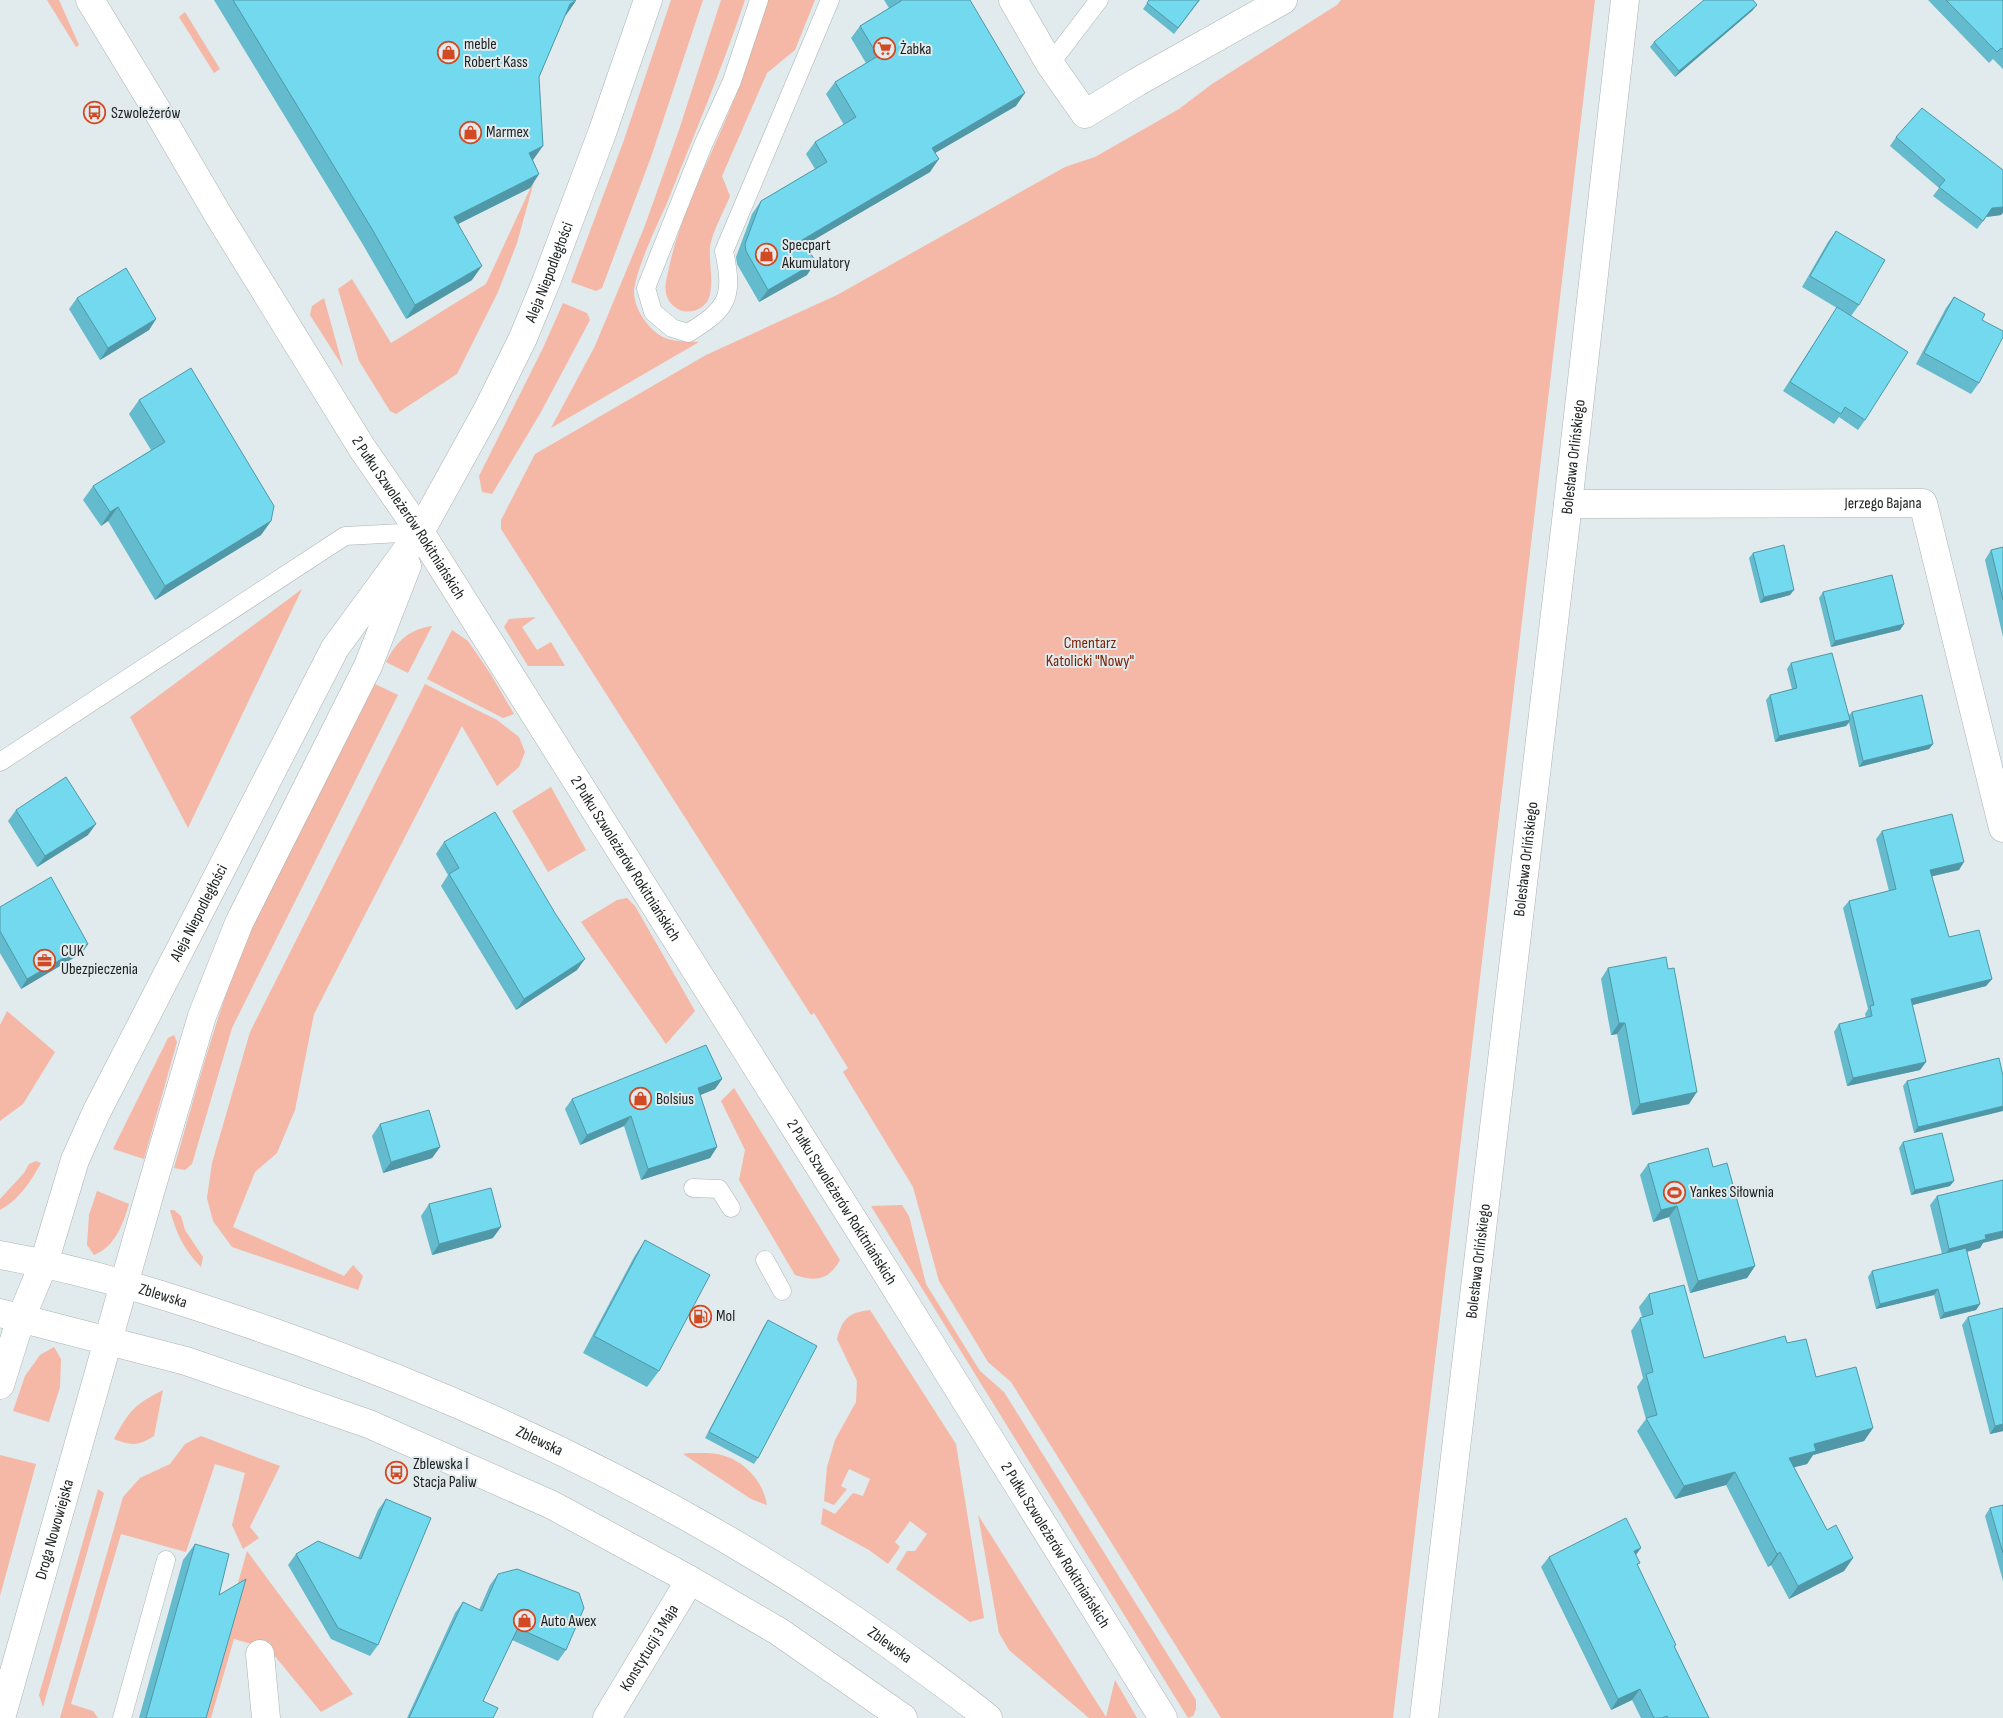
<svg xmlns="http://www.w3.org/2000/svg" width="2003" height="1718" viewBox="0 0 2003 1718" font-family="'Sofia Sans Condensed',sans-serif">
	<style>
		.green { fill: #f5b7a6 }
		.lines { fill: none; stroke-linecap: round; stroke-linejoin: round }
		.service-casing { stroke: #abb3b5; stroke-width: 19 }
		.minor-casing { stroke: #abb3b5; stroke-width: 29 }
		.tertiary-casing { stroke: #abb3b5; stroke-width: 29 }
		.primary-casing { stroke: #abb3b5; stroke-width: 29 }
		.service { stroke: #fff; stroke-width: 18 }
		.minor { stroke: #fff; stroke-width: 28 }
		.tertiary { stroke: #fff; stroke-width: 28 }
		.primary { stroke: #fff; stroke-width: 28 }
		.wall { fill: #63bbcd }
		.shaded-wall { fill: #5098a7 }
		.building { fill: #73d9ee; stroke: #5098a7 }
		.labels { text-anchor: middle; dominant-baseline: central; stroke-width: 4; stroke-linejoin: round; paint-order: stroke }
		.poi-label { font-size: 16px; fill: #1d2021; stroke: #e1eaec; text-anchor: start }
		.street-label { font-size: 16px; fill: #1d2021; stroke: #e1eaec }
		.park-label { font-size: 16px; fill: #7d2207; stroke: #e1eaec }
	</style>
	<rect width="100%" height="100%" fill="#e1eaec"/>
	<!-- green -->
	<path class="green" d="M47,0H59L79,45L76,47Z
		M671,0H703L651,157L602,288L596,291L571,282L624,140Z
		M721,0H745C722,69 694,135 667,203C658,223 635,271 634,292C634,309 649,331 665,338C675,342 688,341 699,342L551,428L595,346L644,228L679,130Z
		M768,0H815L795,50L767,73L722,176L730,196C724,211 711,234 710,249C709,265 714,282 709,298C704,311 685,316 675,307C665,300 664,288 667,277C679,214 712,156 735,97C747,65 757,32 768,0Z
		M1341,0H1595L1393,1718H1221L1011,1382L988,1362L939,1281L913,1187L843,1072L848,1068L814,1013L811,1015L501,529V520L535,454L706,355L837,295L1065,167L1095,157L1179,109L1212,84L1337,5Z
		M185,12L220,69L214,73L179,17Z
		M535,178L517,243L498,292L457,374L396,414L390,411L359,361L338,289L352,279L391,343L486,284Z
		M324,298L343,367L310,315L312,306Z
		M563,303L587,313L590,320L541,412L492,494L482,492L479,476L543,348Z
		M302,589L188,828L130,717Z
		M536,617L522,627L537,650L551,642L565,666H528L504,627L509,619Z
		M432,626L408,673L386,662C397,641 408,630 432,626Z
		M452,630L468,641L490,673L514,714L503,718L427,679Z
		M375,684L398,695L232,1028L192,1164L185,1170L174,1168C200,1077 224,985 264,899C299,827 338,756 375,684Z
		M425,684L497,720L519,737L525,752L519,767L497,786L462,726L314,1014L295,1110L277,1153L255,1172L233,1227L344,1276L353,1265L363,1276L358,1290L232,1247L213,1221L207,1198L212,1163L250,1032Z
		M551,787L586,850L548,872L512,811Z
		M627,898L635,906L695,1011L666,1044L581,922L617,900Z
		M7,1011L55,1052L23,1104L0,1121V1025Z
		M174,1035L177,1042L144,1159L113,1149L168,1038Z
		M734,1088L840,1260C829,1280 816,1282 795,1275L739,1180L745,1150L721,1101Z
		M36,1161L41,1163C31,1181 19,1200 0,1210V1199L24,1173L29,1164Z
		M97,1191L129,1204C123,1224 115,1247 94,1255L87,1245L89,1215Z
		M902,1205L909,1216L926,1284L980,1371L1004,1392L1196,1700V1709L1193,1716L1188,1718L871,1206Z
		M170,1210H174L181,1216L185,1230L203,1257L201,1267C184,1250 176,1233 170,1210Z
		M870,1310L956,1444L984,1618L970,1622L896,1569L907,1551H915L927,1534L910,1521L895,1542L900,1547L888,1564L869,1550L821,1524L823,1508L835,1514L853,1493L863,1496L870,1479L849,1469L841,1486L847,1489L834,1505L824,1501L827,1467L835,1440L856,1402L857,1381L837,1339C843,1318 848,1313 870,1310Z
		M54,1347L61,1359L60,1387L49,1422L13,1411L25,1376L40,1355Z
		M163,1390L154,1436C138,1446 132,1446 114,1439C129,1411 134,1405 163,1390Z
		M201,1436L280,1466L250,1527L259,1538L243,1549L232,1525L245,1473L215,1464L186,1552L121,1534L71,1704L93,1711L98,1718H60L123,1497L140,1478L170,1464L185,1444Z
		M689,1453C701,1453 714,1452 725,1456C747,1463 764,1484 767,1505L751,1499L683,1454Z
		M0,1455L36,1464L0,1596Z
		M98,1489L104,1493L43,1707L39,1695Z
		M978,1515L1106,1717L1115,1680L1137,1718H1089L1009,1650L999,1633Z
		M247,1551L353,1694L321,1712L269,1649L234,1639L211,1718H200Z"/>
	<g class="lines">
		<defs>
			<path id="service" d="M759,0L732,81L703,145L646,288L653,312L672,328L688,333C728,309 734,297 724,251L830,0
				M1050,64L1099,0
				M0,762L345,536L420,532
				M693,1188L719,1189L731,1208
				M765,1260L782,1291
				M122,1718L166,1560"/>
			<g id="minor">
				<path id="s1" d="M90,0L161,117L217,213L362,448L420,532L884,1269L1163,1718"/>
				<path d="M1013,0L1050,64L1085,114L1137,82L1283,0"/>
				<path id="s2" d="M1568,504L1923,503L2003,828"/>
				<path d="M260,1654L266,1718"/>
				<path id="s3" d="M607,1718L690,1580"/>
				<path id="s4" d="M1424,1718L1568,504L1625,0"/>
			</g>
			<g id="tertiary">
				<path id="s5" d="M0,1385L21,1318L44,1263L75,1160L96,1113L335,648L420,532L488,409L523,338L546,282L602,133L648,0"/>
				<path id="s6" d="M1,1718L151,1189L202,1016L239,923L368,666L407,566"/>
			</g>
			<g id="primary">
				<path id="s7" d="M0,1255C96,1272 190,1303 281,1335C496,1411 700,1510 886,1642C920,1667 955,1691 988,1718"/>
				<path d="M0,1313L186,1361L369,1424L552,1505L690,1580L778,1631L903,1718"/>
			</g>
		</defs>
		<!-- service casing -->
		<use href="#service" class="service-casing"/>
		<!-- minor casing -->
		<use href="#minor" class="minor-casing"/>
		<!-- tertiary casing -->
		<use href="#tertiary" class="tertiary-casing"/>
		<!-- primary casing -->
		<use href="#primary" class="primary-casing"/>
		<!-- service -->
		<use href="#service" class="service"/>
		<!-- minor -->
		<use href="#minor" class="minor"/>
		<!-- tertiary -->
		<use href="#tertiary" class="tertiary"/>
		<!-- primary -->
		<use href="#primary" class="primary"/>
	</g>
	<!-- wall -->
	<path class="wall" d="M214,0H576L565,15L539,77L533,160L539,174L530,188L458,224L472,280L406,319L362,243Z
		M884,0H970L1016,106L935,153L930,172L805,245L807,275L759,302L737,264L736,257L752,214L761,201L815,169L806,154L815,142L844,125L826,94L835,82L866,63L851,38L860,26L889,8Z
		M1149,0H1200L1174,34L1143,9Z
		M1928,0H2003V69L1993,59L1989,63Z
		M1753,10L1675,77L1650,47L1654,42Z
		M1896,137L2001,215L1986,217L1977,229L1933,196L1939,188L1890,146Z
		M1836,231L1859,305L1851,316L1865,420L1858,430L1839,417L1834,424L1783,391L1837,308L1802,287L1828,242Z
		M1954,297L1982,320L1979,383L1971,394L1916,364L1946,308Z
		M77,298L156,319L149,330L100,360L69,309Z
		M139,400L271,521L261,535L155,600L108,521L101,526L83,500L93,486L151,450L129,414Z
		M2003,547V637L1985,560L1991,550Z
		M1753,553L1790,595L1760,603L1749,558Z
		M1823,592L1904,624L1900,630L1831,647L1819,598Z
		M1791,663L1849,715L1852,712L1933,744L1929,749L1859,767L1849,723L1846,726L1775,742L1766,700L1770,695L1792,689L1787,669Z
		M16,810L88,835L37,867L8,821Z
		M1882,831L1959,870L1932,876L1949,937L1992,979L1986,986L1912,1005L1926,1062L1920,1070L1847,1086L1834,1032L1839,1024L1866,1018L1865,1014L1868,1009L1843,908L1849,901L1889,891L1876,839Z
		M444,842L577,970L516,1010L441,886L448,875L436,854Z
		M0,907L88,944L82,953L21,989L0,953Z
		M1608,968L1668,969L1689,1104L1632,1115L1617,1034L1611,1035L1601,979Z
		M1999,1058L1914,1133L1903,1086L1907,1081Z
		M722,1079L715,1089L700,1095L717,1147L710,1158L641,1180L624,1126L580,1145L565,1109L572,1099Z
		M380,1124L440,1147L432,1158L383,1173L372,1136Z
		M1903,1142L1950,1186L1911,1195L1899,1148Z
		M1648,1164L1713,1167L1755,1266L1747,1278L1690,1293L1669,1217L1653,1222L1640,1175Z
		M1937,1196L1983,1243L1980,1248L1967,1252L1980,1304L1976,1310L1940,1319L1934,1295L1876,1309L1868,1277L1872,1271L1942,1254L1930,1205Z
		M429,1204L493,1238L432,1255L421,1216Z
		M645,1240L659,1371L647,1387L583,1353L634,1257Z
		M1649,1294L1704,1358L1787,1343L1816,1377L1873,1428L1864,1441L1813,1455L1807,1464L1794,1467L1827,1530L1853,1558L1844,1571L1789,1599L1771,1565L1768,1567L1726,1485L1675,1499L1637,1431L1646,1419L1637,1387L1643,1378L1631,1331L1640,1318L1642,1317L1639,1307Z
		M1968,1317L2003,1431L1990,1434L1962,1325Z
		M768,1320L758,1458L754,1464L705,1438L764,1326Z
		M386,1499L378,1645L370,1656L331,1639L288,1565L296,1554L358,1558L378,1510Z
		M2003,1505V1581L1985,1516L1990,1508Z
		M195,1544L219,1595L206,1718H139L183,1560Z
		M1636,1555L1638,1566L1675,1647L1709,1718H1641L1632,1700L1611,1710L1541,1567L1549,1557Z
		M498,1574L566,1650L558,1661L512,1640L483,1701L493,1718H407L455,1613L463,1602L479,1610L490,1585Z"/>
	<!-- shaded-wall -->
	<path class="shaded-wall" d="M576,1L566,15L561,18L570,4Z
		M1757,5L1753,10L1675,77L1679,71Z
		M1025,93L1016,106L923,160L932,148Z
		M543,146L533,160L519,167L529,153Z
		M939,159L930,172L793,252L802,240Z
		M539,174L530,188L444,231L454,217Z
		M2003,207V213L2001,215L1986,217L1977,229L1992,208Z
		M816,262L807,275L759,302L768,290Z
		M482,266L472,280L406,319L415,305Z
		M156,319L149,330L100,360L108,348Z
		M118,507L108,521L101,526L110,512Z
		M271,521L261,535L155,600L165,586Z
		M1794,590L1790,595L1760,603L1764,597Z
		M1904,624L1900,630L1831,647L1835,641Z
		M1850,720L1846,726L1775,742L1779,736Z
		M1933,744L1929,749L1859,767L1863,761Z
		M96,824L88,835L37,867L45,856Z
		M1964,862L1959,870L1925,878L1930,870Z
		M88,944L82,953L21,989L27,979Z
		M585,959L577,970L516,1010L524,999Z
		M1992,979L1986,986L1905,1007L1911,999Z
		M1619,1023H1625L1617,1034L1611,1035Z
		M1926,1062L1920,1070L1847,1086L1853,1078Z
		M722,1079L715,1089L691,1099L698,1088Z
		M1697,1092L1689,1104L1632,1115L1640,1104Z
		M2003,1106V1111L1914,1133L1918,1127Z
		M631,1116L624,1126L580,1145L587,1135Z
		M440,1147L432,1158L383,1173L391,1162Z
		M717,1147L710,1158L641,1180L648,1169Z
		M1954,1181L1950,1186L1911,1195L1915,1190Z
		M1677,1206L1669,1217L1653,1222L1661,1210Z
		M501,1227L493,1238L432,1255L439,1244Z
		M2003,1231V1238L1983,1243L1980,1248L1943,1258L1949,1249L1985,1235Z
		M1755,1266L1747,1278L1690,1293L1698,1281Z
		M1938,1289L1934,1295L1876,1309L1880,1304Z
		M1980,1304L1976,1310L1940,1319L1944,1313Z
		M2003,1424V1431L1990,1434L1995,1426Z
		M1873,1428L1864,1441L1813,1455L1807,1464L1780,1471L1789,1458L1814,1444Z
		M1735,1472L1726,1485L1675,1499L1684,1486Z
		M1641,1548L1633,1559L1634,1551Z
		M1780,1552L1771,1565L1768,1567L1777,1554Z
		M1853,1558L1844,1571L1789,1599L1798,1586Z
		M1640,1689L1632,1700L1611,1710L1618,1699Z"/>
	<!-- building -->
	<path class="building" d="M233,0H576L570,4L539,77L543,146L529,153L539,174L454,217L482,266L415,305L372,229Z
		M901,0H970L1025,93L932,148L939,159L802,240L816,262L768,290L746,251L745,244L761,201L827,162L815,142L856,117L835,82L878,56L860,26L901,1Z
		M1149,0H1199L1178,28L1147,3Z
		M1704,0H1753L1757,5L1679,71L1654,42Z
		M1946,0H2003V50L2001,48L1997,52Z
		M1922,108L2003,170V207L1992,208L1983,221L1939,187L1945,180L1896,137Z
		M1836,231L1885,260L1859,305L1810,276Z
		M126,268L156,319L108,348L77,298Z
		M1954,297L1985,314L1982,320L2003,331V337L1979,383L1924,353Z
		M1837,307L1908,352L1865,420L1845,407L1841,414L1790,382Z
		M191,368L274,506L271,521L165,586L118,507L110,512L93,486L165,442L139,400Z
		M1784,545L1794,590L1764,597L1753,553Z
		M2003,547V600L1991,550Z
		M1892,575L1904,624L1835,641L1823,592Z
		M1832,653L1850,720L1779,736L1770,695L1797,688L1791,663Z
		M1922,695L1933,744L1863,761L1852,712Z
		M66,777L96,824L45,856L16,810Z
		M495,812L555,913L585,959L524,999L449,874L459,868L444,842Z
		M1952,814L1964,862L1930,870L1949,937L1979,930L1992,979L1911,999L1926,1062L1853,1078L1839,1024L1872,1016L1870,1006L1874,1005L1849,901L1896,889L1882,831Z
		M51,877L88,944L27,979L0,931V907Z
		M1666,957L1668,969L1674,968L1697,1092L1640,1104L1625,1023H1619L1608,968Z
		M706,1045L722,1079L698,1088L717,1147L648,1169L631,1116L587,1135L572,1099Z
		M1999,1058L2003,1076V1106L1918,1127L1907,1081Z
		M429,1110L440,1147L391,1162L380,1124Z
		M1942,1133L1954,1181L1915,1190L1903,1142Z
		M1708,1148L1713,1167L1727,1163L1755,1266L1698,1281L1677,1206L1661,1210L1648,1164Z
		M2003,1180V1231L1985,1235L1986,1239L1949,1249L1937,1196Z
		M491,1188L501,1227L439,1244L429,1204Z
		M645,1240L710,1275L659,1371L594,1336Z
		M1966,1248L1980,1304L1944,1313L1938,1289L1880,1304L1872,1271Z
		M1684,1285L1704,1358L1785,1336L1787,1343L1806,1339L1816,1377L1856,1367L1873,1428L1814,1444L1816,1451L1789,1458L1827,1530L1836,1525L1853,1558L1798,1586L1780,1552L1777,1554L1735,1472L1684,1486L1646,1418L1657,1415L1646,1374L1653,1372L1640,1318L1653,1314L1649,1294Z
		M2003,1308V1424L1995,1426L1968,1317Z
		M768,1320L817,1346L758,1458L709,1432Z
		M386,1499L431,1518L378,1645L338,1628L296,1554L318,1541L361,1559Z
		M2003,1505V1553L1990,1508Z
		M1626,1518L1641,1548L1634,1551L1640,1563L1637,1564L1676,1645L1674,1646L1709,1718H1668L1667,1716L1662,1718H1654L1640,1689L1618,1699L1549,1557Z
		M195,1544L229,1554L219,1595L246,1579L206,1718H146Z
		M517,1569L579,1593L584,1608L566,1650L518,1628L483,1701L498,1708L493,1718H409L463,1602L482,1611L498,1574Z"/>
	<!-- icons -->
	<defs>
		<symbol id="supermarket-ring" viewBox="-11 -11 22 22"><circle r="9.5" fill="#e1eaec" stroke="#d24923" stroke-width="1.5"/><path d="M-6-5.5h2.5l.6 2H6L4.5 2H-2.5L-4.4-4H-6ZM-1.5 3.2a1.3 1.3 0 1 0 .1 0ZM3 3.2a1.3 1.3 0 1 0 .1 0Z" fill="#d24923"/></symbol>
		<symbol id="shop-ring" viewBox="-11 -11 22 22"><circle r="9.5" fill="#e1eaec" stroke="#d24923" stroke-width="1.5"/><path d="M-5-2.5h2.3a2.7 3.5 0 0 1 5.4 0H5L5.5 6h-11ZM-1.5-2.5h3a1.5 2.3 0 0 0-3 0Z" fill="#d24923"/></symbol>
		<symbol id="bus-ring" viewBox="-11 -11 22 22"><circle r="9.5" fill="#e1eaec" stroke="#d24923" stroke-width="1.5"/><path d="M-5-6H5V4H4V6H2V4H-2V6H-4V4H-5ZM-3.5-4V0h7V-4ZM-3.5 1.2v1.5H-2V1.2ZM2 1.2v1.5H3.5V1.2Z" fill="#d24923"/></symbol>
		<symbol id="office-ring" viewBox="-11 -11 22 22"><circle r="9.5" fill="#e1eaec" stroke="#d24923" stroke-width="1.5"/><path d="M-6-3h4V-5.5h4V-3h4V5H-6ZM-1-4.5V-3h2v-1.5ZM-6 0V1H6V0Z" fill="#d24923"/></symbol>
		<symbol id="stadium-ring" viewBox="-11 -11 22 22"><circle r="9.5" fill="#e1eaec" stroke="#d24923" stroke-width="1.5"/><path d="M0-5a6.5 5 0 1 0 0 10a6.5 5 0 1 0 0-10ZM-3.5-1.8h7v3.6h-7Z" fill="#d24923"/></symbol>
		<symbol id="fuel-ring" viewBox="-11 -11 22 22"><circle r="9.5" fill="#e1eaec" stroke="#d24923" stroke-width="1.5"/><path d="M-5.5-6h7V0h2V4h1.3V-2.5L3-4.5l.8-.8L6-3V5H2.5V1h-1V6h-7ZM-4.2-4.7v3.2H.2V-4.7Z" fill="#d24923"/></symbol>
	</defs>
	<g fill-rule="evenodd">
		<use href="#supermarket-ring" x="872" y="36" width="25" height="25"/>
		<use href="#shop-ring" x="436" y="40" width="25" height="25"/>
		<use href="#bus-ring" x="82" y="100" width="25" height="25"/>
		<use href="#shop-ring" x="458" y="120" width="25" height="25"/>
		<use href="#shop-ring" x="754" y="242" width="25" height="25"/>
		<use href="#office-ring" x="32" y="948" width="25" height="25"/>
		<use href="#shop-ring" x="628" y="1086" width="25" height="25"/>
		<use href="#stadium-ring" x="1662" y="1180" width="25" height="25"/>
		<use href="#fuel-ring" x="688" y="1304" width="25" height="25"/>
		<use href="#bus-ring" x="384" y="1460" width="25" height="25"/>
		<use href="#shop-ring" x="512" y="1608" width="25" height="25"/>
	</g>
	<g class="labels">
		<!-- poi labels -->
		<g class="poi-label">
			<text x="464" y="44">meble<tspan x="464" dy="18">Robert Kass</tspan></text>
			<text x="900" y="49">Żabka</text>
			<text x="111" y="113">Szwoleżerów</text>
			<text x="486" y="132">Marmex</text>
			<text x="782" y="245">Specpart<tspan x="782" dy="18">Akumulatory</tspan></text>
			<text x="61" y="951">CUK<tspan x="61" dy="18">Ubezpieczenia</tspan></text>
			<text x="656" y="1099">Bolsius</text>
			<text x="1690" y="1192">Yankes Siłownia</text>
			<text x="716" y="1316">Mol</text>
			<text x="413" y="1464">Zblewska I<tspan x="413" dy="18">Stacja Paliw</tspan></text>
			<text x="541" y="1621">Auto Awex</text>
		</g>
		<!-- street labels -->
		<g class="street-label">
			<text stroke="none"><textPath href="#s5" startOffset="1246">Aleja Niepodległości</textPath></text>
			<text stroke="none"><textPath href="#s4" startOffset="1270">Bolesława Orlińskiego</textPath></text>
			<text stroke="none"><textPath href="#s2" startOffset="315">Jerzego Bajana</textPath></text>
			<text stroke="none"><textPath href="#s1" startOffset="608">2 Pułku Szwoleżerów Rokitniańskich</textPath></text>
			<text stroke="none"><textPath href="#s1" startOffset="1012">2 Pułku Szwoleżerów Rokitniańskich</textPath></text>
			<text stroke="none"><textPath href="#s4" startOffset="865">Bolesława Orlińskiego</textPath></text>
			<text stroke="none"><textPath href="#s5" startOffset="514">Aleja Niepodległości</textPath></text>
			<text stroke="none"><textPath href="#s1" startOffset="1418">2 Pułku Szwoleżerów Rokitniańskich</textPath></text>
			<text stroke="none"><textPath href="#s4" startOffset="460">Bolesława Orlińskiego</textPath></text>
			<text stroke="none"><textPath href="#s7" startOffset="168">Zblewska</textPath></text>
			<text stroke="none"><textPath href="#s7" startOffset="572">Zblewska</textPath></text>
			<text stroke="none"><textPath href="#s6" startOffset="196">Droga Nowowiejska</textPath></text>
			<text stroke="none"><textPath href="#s1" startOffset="1822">2 Pułku Szwoleżerów Rokitniańskich</textPath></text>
			<text stroke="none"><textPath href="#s7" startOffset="978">Zblewska</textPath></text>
			<text stroke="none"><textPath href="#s3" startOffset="82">Konstytucji 3 Maja</textPath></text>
		</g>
		<!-- park labels -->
		<g class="park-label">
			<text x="1090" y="643">Cmentarz<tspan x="1090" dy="18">Katolicki "Nowy"</tspan></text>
		</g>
	</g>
</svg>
